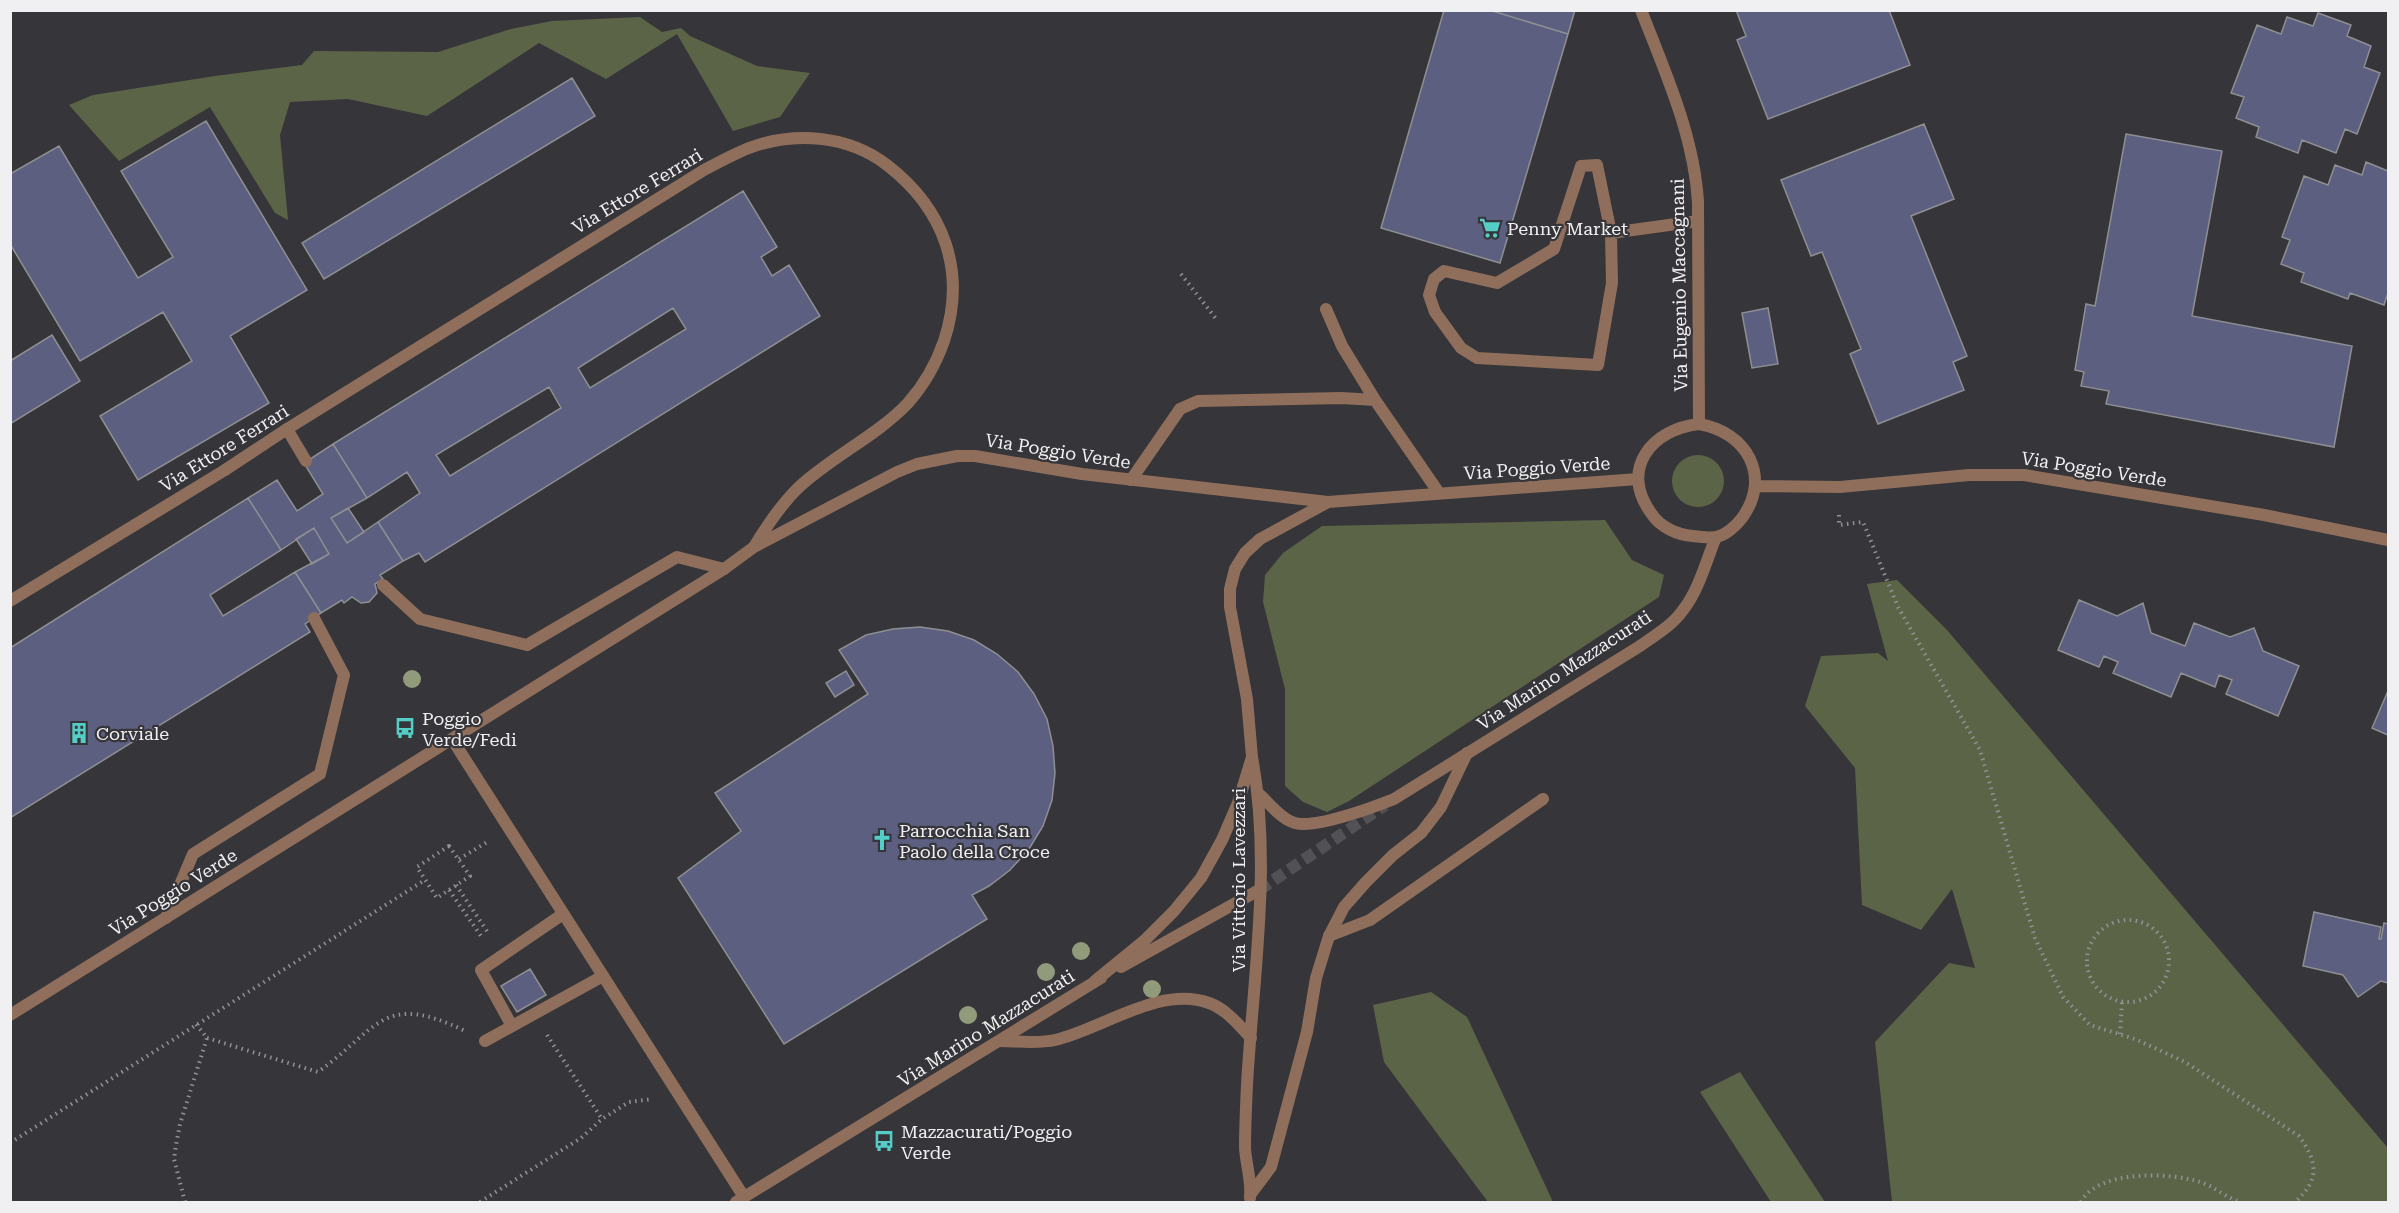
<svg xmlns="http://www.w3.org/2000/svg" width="2399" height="1213" viewBox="0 0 2399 1213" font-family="'Roboto Serif',serif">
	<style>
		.green { fill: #5c6448 }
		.building { fill: #5c5f7f; stroke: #8e8f93; stroke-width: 1.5; fill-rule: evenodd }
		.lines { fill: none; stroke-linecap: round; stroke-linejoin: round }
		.tertiary-tunnel { stroke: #525155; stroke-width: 12; stroke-dasharray: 12 6; stroke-linecap: butt }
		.path { stroke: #929194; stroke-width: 4; stroke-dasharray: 1.5 4.5; stroke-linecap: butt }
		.service { stroke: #8f6f5b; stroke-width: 12 }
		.pedestrian { stroke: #8f6f5b; stroke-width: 12 }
		.minor { stroke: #8f6f5b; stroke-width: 12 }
		.tertiary { stroke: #8f6f5b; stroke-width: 12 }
		.tree { fill: #919b7c }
		.labels { text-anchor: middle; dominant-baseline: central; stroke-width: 4.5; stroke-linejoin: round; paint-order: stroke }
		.street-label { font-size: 18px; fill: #f0eff1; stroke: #363539 }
		.poi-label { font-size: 18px; fill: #f0eff1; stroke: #363539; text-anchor: start }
	</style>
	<rect width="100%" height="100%" fill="#363539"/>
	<!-- green -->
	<path class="green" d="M640,17L662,32L681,28L690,36L757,66L810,73L780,117L733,131L677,34L606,79L539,43L427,116L348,99L290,102L280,135L288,220L275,213L210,107L119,161L69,105L93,95L215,76L302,65L314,51L438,52L511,29L552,21Z
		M1672 481a26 26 0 1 1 52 0a26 26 0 1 1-52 0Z
		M1605,520L1632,560L1664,575L1659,597L1349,801L1327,812L1303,802L1285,786V689L1263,602L1265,575L1283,553L1322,526Z
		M1897,580L1947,630L2388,1148V1202H1892L1875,1042L1949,963L1975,968L1952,889L1921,930L1862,905L1855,768L1805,706L1821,656L1878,653L1888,661L1867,584Z
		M1431,992L1467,1017L1553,1202H1488L1384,1062L1373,1005Z
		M1740,1072L1825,1202H1771L1700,1092Z"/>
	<!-- building -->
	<path class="building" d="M1444,10H1489L1568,34L1500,263L1381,228Z
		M1489,10H1575L1568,34Z
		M1736,10H1889L1910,65L1768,119L1737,40L1746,36Z
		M2318,13L2351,25L2347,36L2371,46L2364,67L2380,73L2357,134L2345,129L2336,153L2302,140L2298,153L2256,137L2259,127L2236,118L2244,97L2231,93L2257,25L2281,34L2287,17L2313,26Z
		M572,78L595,116L324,279L302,243Z
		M206,121L307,290L230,336L269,403L138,480L100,416L192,361L163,312L80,361L10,244V174L59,146L138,278L173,257L121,171Z
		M1924,124L1954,199L1911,216L1967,356L1953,362L1964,390L1878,424L1850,354L1861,349L1822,252L1811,256L1781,180Z
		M2126,134L2222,151L2192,316L2352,346L2334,447L2106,404L2109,391L2081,386L2084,372L2075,370L2086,304L2095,306Z
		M2366,162L2388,171V293L2384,305L2350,293L2348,299L2301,282L2304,273L2281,264L2290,240L2282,237L2304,176L2328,185L2335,165L2362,175Z
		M743,191L777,247L761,257L772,276L789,265L820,316L425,562L419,553L403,561L378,522L420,493L407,472L367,498L333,444ZM673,308L686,329L590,388L578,368ZM549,387L561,408L450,476L436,455Z
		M1768,308L1778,364L1752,368L1742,313Z
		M52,335L80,381L10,424V361Z
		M333,444L367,498L331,518L347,543L378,522L403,561L380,575L383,579L375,584L377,593L369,602L361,603L352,597L344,603L342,600L321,613L295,572L329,554L314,528L281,550L248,498L277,480L297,511L323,494L304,463Z
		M248,498L281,550L210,595L223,616L295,572L321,613L305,624L310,632L10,818V648Z
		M348,508L364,532L347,543L331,518Z
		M314,528L329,554L312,564L296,539Z
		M2079,600L2117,616L2143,603L2151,633L2185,646L2194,623L2230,637L2254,628L2263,651L2299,666L2278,716L2226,694L2232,680L2219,675L2215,687L2181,673L2171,697L2113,673L2118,662L2104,656L2099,667L2058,650Z
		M920,627L948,631L974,640L997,654L1018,672L1034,694L1047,719L1053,746L1055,773L1052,800L1043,826L1029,849L1010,870L989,886L972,895L987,919L784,1044L678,878L741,831L715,793L868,694L839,650L866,635L893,629Z
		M846,671L854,685L835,697L826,683Z
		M2388,691V735L2372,728Z
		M2314,912L2381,927L2379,939H2381L2384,923L2388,924V983L2381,981L2358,997L2343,975L2303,966Z
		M530,969L546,995L517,1012L501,986Z"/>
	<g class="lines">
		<!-- tertiary-tunnel -->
		<path class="tertiary-tunnel" d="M1259,890L1385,805"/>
		<!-- path -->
		<path class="path" d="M1181,274L1217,320
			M1839,515V525L1863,522L1898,607L1980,750L2035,938L2063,997L2090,1025L2135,1039L2185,1062L2299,1136C2318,1162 2320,1180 2295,1202
			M449,846L470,876L437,898L417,867Z
			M459,859L489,841
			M456,885L489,934
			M449,890L481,936L484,935
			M2087 961a41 41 0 1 1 82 0a41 41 0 1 1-82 0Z
			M2120,1034L2122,1002
			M547,1035L602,1119
			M207,1038L318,1072C379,1028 383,991 465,1031
			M10,1143L425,880
			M185,1202L174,1159L176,1145L180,1124L207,1038L196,1024
			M480,1202L581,1138L602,1119L629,1102L652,1099
			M2081,1202C2098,1169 2173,1172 2203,1183C2216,1188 2227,1198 2240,1202"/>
		<!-- service -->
		<path class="service" d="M1597,165L1611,233L1612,283L1598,365L1477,358L1461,348L1435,312L1429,295L1434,279L1444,271L1497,283L1554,249L1581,166Z
			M1611,233L1698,221
			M1326,309L1342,346L1375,400
			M306,461L287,429L704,170C719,162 734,154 749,148C794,131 848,135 887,165C944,209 967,271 944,341C936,364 924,385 908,403C877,436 829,458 797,489C780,506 766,527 754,547
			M1131,480L1180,409L1198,401L1341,398L1375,400L1439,493
			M383,585L420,619L527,645L677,557L724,569
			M10,601L225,470
			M166,918L193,854L320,774L344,675L314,618
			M1329,936L1370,920L1543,799
			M512,1026L481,970L563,914
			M485,1041L603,976"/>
		<!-- pedestrian -->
		<path class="pedestrian" d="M225,470L287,429
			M452,739L744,1197"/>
		<!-- minor -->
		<path class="minor" d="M1641,10C1665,72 1694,135 1698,202L1699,424
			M10,1015L724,569L754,547L897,472L917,464L957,456H975L1082,474L1328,502
			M999,1041C1016,1041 1038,1044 1055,1040C1102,1029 1160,985 1209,1003C1226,1009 1239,1025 1251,1038
			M1250,1195L1271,1167L1307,1032L1316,978L1329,936L1344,907L1366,882L1393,855L1421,833L1441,807L1467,753
			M1250,1198C1252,1182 1246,1165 1245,1148C1245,1127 1246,1106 1247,1085C1253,977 1272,864 1252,757"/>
		<!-- tertiary -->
		<path class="tertiary" d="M1699,424C1747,432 1772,477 1742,518C1736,526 1726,535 1716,537C1709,538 1700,537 1693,536C1677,535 1660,527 1651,513C1619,469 1652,429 1699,424Z
			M1755,486L1840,487L1969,475H2024L2264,515L2388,540
			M1259,794C1269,803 1281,819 1295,823C1315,829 1374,807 1394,799L1640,646C1654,636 1673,625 1683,610C1699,590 1706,561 1716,537
			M1121,967L1259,890
			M1095,981L1144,941L1174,911L1201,878L1222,840L1238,803L1252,757L1247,699L1230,607V589L1235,569L1245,553L1260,539L1328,502L1638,479
			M736,1202L1101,978"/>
	</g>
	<!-- trees -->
	<g class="tree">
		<circle cx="412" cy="679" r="9"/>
		<circle cx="1081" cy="951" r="9"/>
		<circle cx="1046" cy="972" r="9"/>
		<circle cx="1152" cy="989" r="9"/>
		<circle cx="968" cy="1015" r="9"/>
	</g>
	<!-- icons -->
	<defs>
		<symbol id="supermarket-bare" viewBox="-9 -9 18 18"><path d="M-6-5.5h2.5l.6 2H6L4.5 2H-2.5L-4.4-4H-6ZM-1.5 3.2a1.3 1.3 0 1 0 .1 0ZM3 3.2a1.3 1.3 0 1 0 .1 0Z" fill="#54cdc7" stroke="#363539" stroke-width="2.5" paint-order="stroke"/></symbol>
		<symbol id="bus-bare" viewBox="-9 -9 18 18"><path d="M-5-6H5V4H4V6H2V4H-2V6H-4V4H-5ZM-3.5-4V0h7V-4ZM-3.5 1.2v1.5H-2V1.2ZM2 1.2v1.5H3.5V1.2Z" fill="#54cdc7" stroke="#363539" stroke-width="2.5" paint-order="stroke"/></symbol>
		<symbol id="building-bare" viewBox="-9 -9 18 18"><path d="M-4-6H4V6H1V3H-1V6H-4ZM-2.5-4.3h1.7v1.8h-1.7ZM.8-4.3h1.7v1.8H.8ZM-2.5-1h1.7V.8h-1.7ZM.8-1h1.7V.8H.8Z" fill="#54cdc7" stroke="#363539" stroke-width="2.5" paint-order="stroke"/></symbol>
		<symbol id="church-bare" viewBox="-9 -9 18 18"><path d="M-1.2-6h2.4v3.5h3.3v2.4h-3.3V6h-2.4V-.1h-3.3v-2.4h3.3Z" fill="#54cdc7" stroke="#363539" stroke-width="2.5" paint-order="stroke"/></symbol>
	</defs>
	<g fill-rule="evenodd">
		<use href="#supermarket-bare" x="1475" y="213" width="30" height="30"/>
		<use href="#bus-bare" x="390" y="713" width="30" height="30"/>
		<use href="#building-bare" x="64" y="718" width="30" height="30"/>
		<use href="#church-bare" x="867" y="825" width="30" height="30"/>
		<use href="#bus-bare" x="869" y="1126" width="30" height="30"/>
	</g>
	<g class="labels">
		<!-- street labels -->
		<g class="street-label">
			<text transform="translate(637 191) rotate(-31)">Via Ettore Ferrari</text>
			<text transform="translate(1679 285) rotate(-91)">Via Eugenio Maccagnani</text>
			<text transform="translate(224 448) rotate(-32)">Via Ettore Ferrari</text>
			<text transform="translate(1058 451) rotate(9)">Via Poggio Verde</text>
			<text transform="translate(1537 468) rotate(-4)">Via Poggio Verde</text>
			<text transform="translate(2094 469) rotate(9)">Via Poggio Verde</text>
			<text transform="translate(1564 670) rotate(-33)">Via Marino Mazzacurati</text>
			<text transform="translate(1238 880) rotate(-90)">Via Vittorio Lavezzari</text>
			<text transform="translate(173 892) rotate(-32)">Via Poggio Verde</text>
			<text transform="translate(986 1028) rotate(-32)">Via Marino Mazzacurati</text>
		</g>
		<!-- poi labels -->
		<g class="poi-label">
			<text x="1507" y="228">Penny Market</text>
			<text x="422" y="718">Poggio<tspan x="422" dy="21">Verde/Fedi</tspan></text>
			<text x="96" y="733">Corviale</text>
			<text x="899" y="830">Parrocchia San<tspan x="899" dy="21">Paolo della Croce</tspan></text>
			<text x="901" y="1131">Mazzacurati/Poggio<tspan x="901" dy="21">Verde</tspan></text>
		</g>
	</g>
	<!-- border -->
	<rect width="2399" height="1213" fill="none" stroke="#f0eff1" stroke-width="24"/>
</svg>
